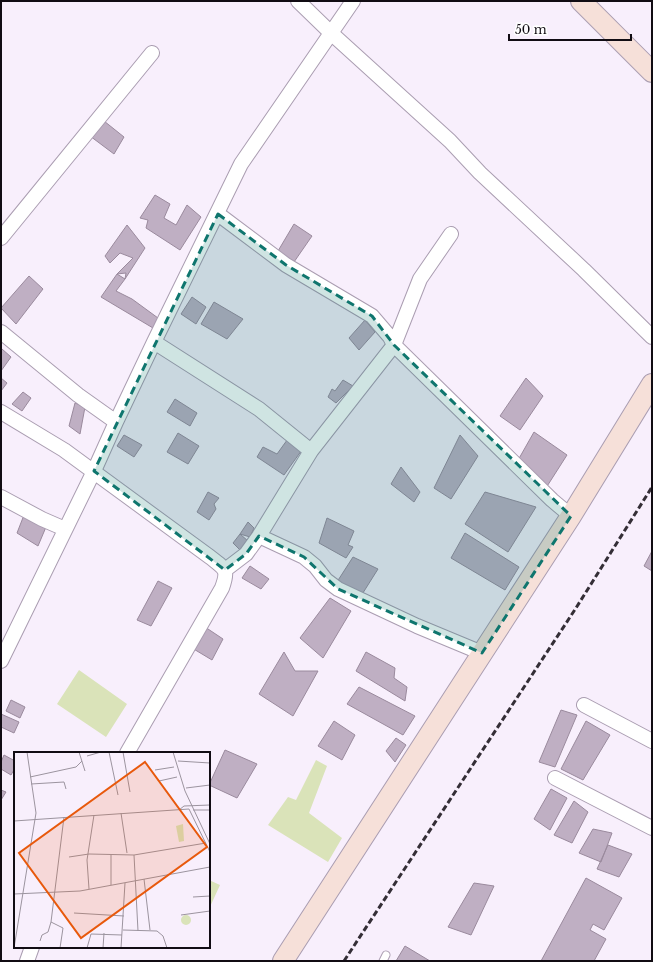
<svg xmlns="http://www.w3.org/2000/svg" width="653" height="962" viewBox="0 0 653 962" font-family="'Libre Baskerville',serif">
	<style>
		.green { fill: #dae3b9 }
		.building { fill: #bfafc3; stroke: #9a8a9d }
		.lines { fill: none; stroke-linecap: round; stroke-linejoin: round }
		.lane-casing { stroke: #aa9db1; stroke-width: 9 }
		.street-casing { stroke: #aa9db1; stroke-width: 16 }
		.secondary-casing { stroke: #aa9db1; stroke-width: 22 }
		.lane { stroke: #fff; stroke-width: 7 }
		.street { stroke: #fff; stroke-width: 14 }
		.secondary { stroke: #f6e0d9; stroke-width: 20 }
		.rail { stroke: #342e36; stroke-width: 3; stroke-dasharray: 6 3; stroke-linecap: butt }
		.marked { fill: #0f766e; fill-opacity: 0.2; stroke: #0f766e; stroke-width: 3; stroke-dasharray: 8 5; stroke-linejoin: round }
		.inset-road { fill: none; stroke: #9c949f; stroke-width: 1 }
		.view { fill: #e8590c; fill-opacity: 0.15; stroke: #e8590c; stroke-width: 2 }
		.inset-edge { fill: none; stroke: #110c13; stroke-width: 2 }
	</style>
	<rect width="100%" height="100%" fill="#f8effc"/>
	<!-- green -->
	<path class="green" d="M79,670L127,704L106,737L57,704Z
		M316,760L327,766L309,813L342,838L328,862L268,825L288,797L296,800Z
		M209,880L220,885L209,909Z"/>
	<!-- building -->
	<path class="building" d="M104,121L124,137L114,154L90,136Z
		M155,195L170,204L164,218L176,225L187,205L201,217L180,250L146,228L148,220L140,218Z
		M294,224L312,236L294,262L278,251Z
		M127,225L145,248L125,279L126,273L117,274L133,258L120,253L110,263L105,256Z
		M117,274L125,279L116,291L132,299L158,318L153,328L101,297Z
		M29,276L43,289L16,324L1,308Z
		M192,297L206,307L196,324L181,314Z
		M214,302L243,319L227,339L201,324Z
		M365,320L375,332L359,350L349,338Z
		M2,349L11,357L1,371V350Z
		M1,378L7,383L1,391Z
		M526,378L543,396L520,430L500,416Z
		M343,380L353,386L336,403L328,397L332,389L335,391Z
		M23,392L31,398L22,411L12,404Z
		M175,399L197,413L190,426L167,412Z
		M75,403L85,407L80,434L69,426Z
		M534,432L567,455L544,491L517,462Z
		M178,433L199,446L188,464L167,452Z
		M124,435L142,445L134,457L117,446Z
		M460,435L478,456L451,499L434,488Z
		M290,436L304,447L284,475L257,457L263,447L277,454Z
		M401,467L420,492L414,502L391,484Z
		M208,492L219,498L214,504L216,509L209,520L197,512Z
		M485,492L536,507L508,552L465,524Z
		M24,515L46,527L38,546L17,533Z
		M327,518L354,531L348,545L353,547L346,558L319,543Z
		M248,522L254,528L250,537L240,534Z
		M465,533L519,567L505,590L451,558Z
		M240,534L248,541L241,551L233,543Z
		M652,551V571L644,566Z
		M353,557L378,569L361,596L335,585Z
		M250,566L269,579L261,589L242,578Z
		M158,581L172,588L151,626L137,620Z
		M330,598L351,611L323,658L300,638Z
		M205,627L223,639L212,660L192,648Z
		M284,652L295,671H318L293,716L259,694Z
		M366,652L395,668L394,678L407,687L405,701L356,671Z
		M359,687L415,716L403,735L347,704Z
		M11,700L25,707L20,718L6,711Z
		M561,710L577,715L555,767L539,762Z
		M1,714L19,722L14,733L1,727Z
		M334,721L355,735L342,760L318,746Z
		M586,721L610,735L583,780L561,769Z
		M396,738L406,745L395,762L386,751Z
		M225,750L257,764L237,798L209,785Z
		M4,755L15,761V768L11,775L1,769V762Z
		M551,789L567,798L550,830L534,819Z
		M1,790L6,792L1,800Z
		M574,801L588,812L572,843L554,835Z
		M593,829L612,833L601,862L579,853Z
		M608,845L632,854L619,877L597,869Z
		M586,878L622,898L604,930L593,924L590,930L606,939L594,961H541Z
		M474,883L494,886L471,935L448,927Z
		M405,946L430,961H396Z"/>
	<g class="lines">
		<defs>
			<path id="lane" d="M383,961L386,955"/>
			<path id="street" d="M298,1L331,33L450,141L480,173L584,270L652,337
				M218,214L286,265L372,316L390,337L394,345L552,500L571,516
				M1,238L152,53
				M1,332L78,395L116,422
				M154,342L259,409L311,451
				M1,412L64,450L210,557C225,569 229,569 222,588L127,753
				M1,497L42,519L65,529
				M259,536L304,557L315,566L326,580L338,589L417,626L482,653
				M225,570L246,554L259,536L311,451L394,345L420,279L451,234
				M1,661L94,471L116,422L154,342L241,164L353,1
				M584,705L652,741
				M555,778L652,828
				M27,961L32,947"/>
			<path id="secondary" d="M581,1L652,72
				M283,961L571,516L652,384"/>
		</defs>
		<!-- lane casing -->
		<use href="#lane" class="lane-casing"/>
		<!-- street casing -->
		<use href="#street" class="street-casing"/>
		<!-- secondary casing -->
		<use href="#secondary" class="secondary-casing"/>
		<!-- lane -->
		<use href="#lane" class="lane"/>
		<!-- street -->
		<use href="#street" class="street"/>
		<!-- secondary -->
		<use href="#secondary" class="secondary"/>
		<!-- rail -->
		<path class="rail" d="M344,961L576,608L652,487"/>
	</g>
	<!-- marked area -->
	<path class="marked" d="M218,214L286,265L372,316L394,345L571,516L482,653L338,589L304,557L259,536L246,554L225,570L94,471Z"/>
	<!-- overview -->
	<g transform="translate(14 752)">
		<rect width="196" height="196" fill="#f8effc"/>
		<path d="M169,72L170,89L165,90L162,74ZM167 168a5 5 0 1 1 10 0a5 5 0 1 1-10 0Z" fill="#dae3b9"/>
		<path class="inset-road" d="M65,0L71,19M95,0L104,43M109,0L116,40M159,0L171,39L196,92M73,4L87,0M164,9L196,11M141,18L160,15M16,25L62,15L68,9M145,29L163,25M17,32L50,30L52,37M172,36L196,33M165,58L170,54L196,53M179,58H196M107,61L113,101M0,69L175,57L196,100M97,103V133M55,105L75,102L120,103M130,127L136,178M75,137L73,108L80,63M0,142L66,139L196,115M179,145L196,144M60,161L110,164M167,163L196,159M37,170L49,176L46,196M109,178L143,179L149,184L153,196M124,179L120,103L192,91M26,189L28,183L34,180L37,170L50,65M0,196L22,61L13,0M73,196L77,182L108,183M89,196L90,181M107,196L111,131"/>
		<path class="view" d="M131,10L193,95L67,186L5,101Z"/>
		<rect width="196" height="196" class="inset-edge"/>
	</g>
	<!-- border -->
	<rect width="653" height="962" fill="none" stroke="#110c13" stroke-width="4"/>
	<!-- scale -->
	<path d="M509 34v6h122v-6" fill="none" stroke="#110c13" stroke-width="2"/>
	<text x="515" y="34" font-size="12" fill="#110c13" stroke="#ffffff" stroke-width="3" paint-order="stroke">50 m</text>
</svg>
